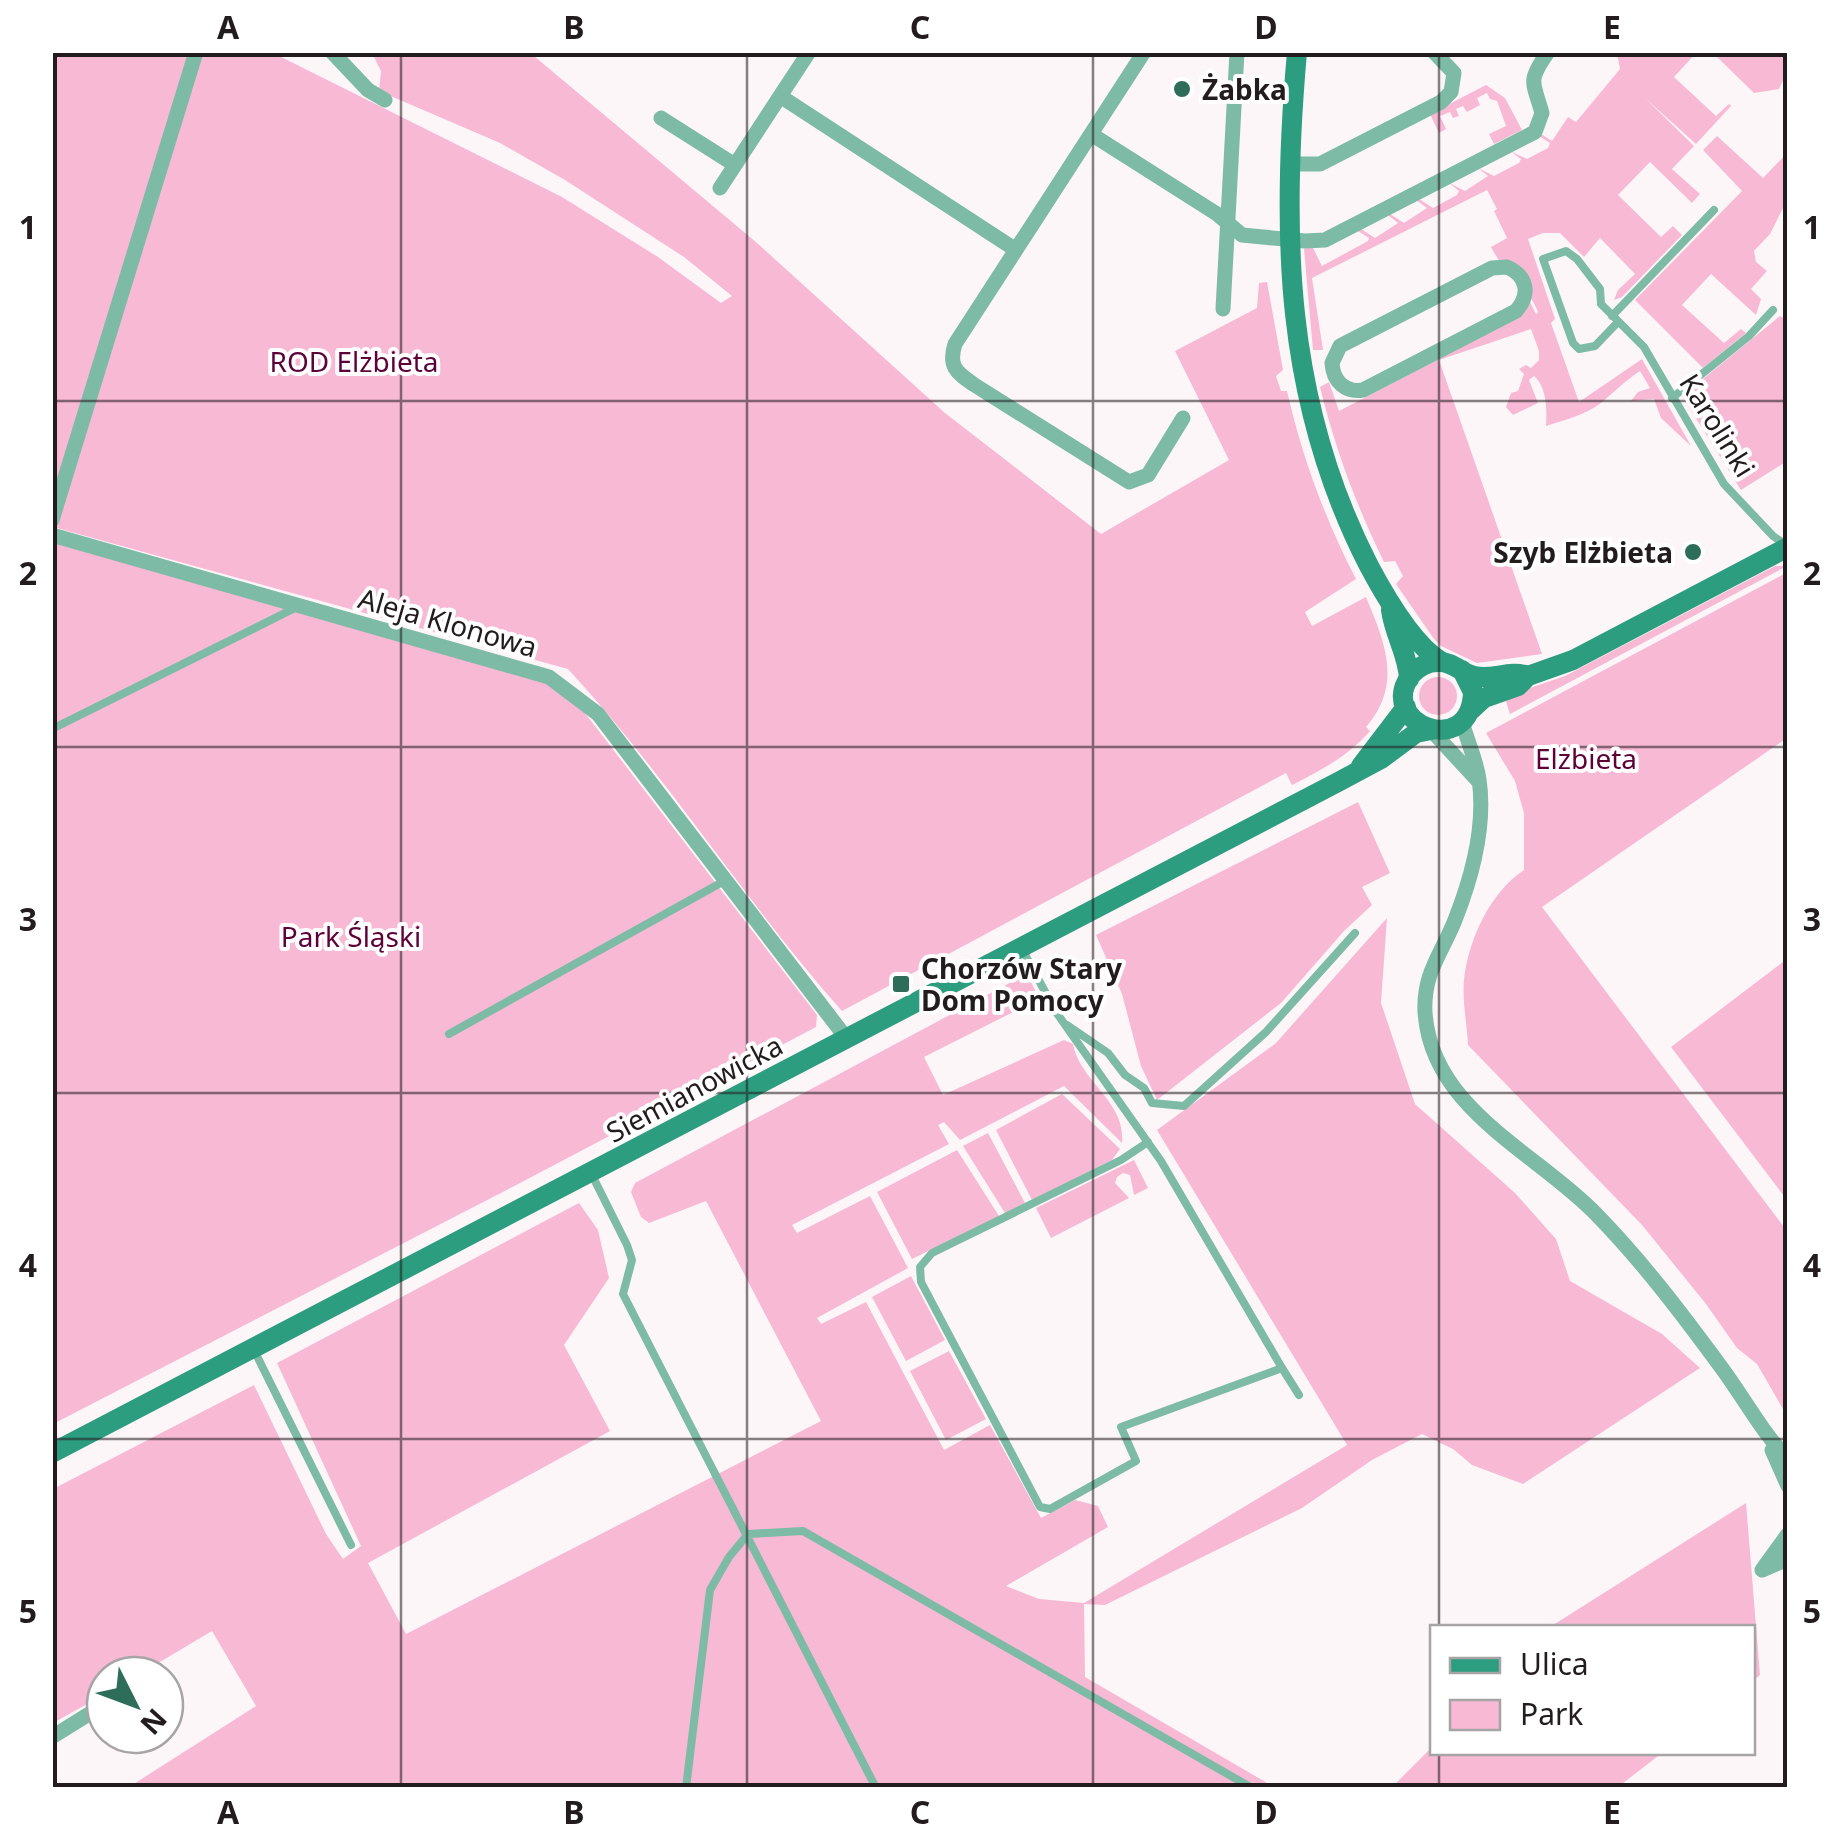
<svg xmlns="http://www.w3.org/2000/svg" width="1840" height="1840" viewBox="0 0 1840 1840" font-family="'Noto Sans',sans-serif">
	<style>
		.green { fill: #f7b9d4 }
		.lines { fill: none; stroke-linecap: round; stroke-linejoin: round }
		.lane { stroke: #7dbba6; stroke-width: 8 }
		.street { stroke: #7dbba6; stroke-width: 15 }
		.secondary { stroke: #2d9d7f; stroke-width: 20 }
		.grid { fill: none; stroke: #231c1f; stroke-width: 2.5; stroke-opacity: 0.55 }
		.poi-dot { fill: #2e6d5a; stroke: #fff; stroke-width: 4 }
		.labels { text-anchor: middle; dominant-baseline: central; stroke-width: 8; stroke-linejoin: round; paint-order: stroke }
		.poi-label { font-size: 28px; font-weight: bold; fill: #231c1f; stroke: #fff; text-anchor: start }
		.park-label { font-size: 28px; fill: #5d0139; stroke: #fff }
		.street-label { font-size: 28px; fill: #231c1f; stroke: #fff }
		.neatline { fill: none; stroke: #231c1f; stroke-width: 4 }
		.grid-label { font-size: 32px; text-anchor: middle; font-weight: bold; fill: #231c1f }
	</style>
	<rect width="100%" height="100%" fill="#fdf6f9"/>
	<!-- green -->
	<path class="green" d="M53,53H189L53,496Z
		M198,53H273L562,197L658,257L721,303L732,296L684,257L565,180L500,143L379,91L381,71L372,53H536L534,56L757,243L945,413L1101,534L1229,460L1175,351L1257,308L1259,283L1267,282L1283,370L1276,376L1281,391H1287C1302,457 1325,519 1356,579L1305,612L1312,626L1366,597C1385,643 1403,684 1366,727L1370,731C1348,756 1322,770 1292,785L1286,773L842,1011C745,902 668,777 568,669L53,527Z
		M1617,53H1696L1674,77L1716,116L1729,104L1731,106L1696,144L1645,98L1694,146L1672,169L1700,194L1692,203L1650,162L1618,195L1661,237L1673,226L1682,235L1622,297L1614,300L1618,290L1635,274L1600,238L1584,257L1560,233H1543L1528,239L1555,319L1551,323L1579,402L1642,359L1691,446L1661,418L1654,399L1631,401L1638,392L1650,388L1640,371C1625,381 1614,392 1601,403C1585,415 1565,420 1546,426C1547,410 1547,387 1534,376L1529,380L1538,403L1513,415L1506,407L1511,393L1518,391L1524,374L1519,369L1526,365L1531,368L1539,360V351L1531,329L1439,360L1542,654L1477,663L1441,646L1434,639L1396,584L1403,576L1395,561L1384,562C1356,505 1335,448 1320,387L1329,382L1339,411L1439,359L1530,302L1536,314L1538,312C1528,286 1503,272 1491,247L1507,238L1494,211L1497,209L1487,190L1312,278L1323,350H1313L1304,249L1312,246L1322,266L1368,241L1369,238L1358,231L1361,229L1375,238L1398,223L1388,215L1390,214L1404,223L1427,208L1416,200L1419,199L1433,208L1457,195L1459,191L1449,183L1465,191L1488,176L1478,168L1494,176L1519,163L1521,159L1510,151L1527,159L1548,148L1550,143L1539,136L1541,134L1552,141L1568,117L1576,122L1620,69Z
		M1713,53H1787L1785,76L1779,89L1754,93Z
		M1486,85L1505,98L1522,130L1494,144L1489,134L1506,126L1497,101L1490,99L1487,93L1477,98L1480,105L1467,112L1463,106L1456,109L1459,116L1453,118L1450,112L1440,116L1446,129L1439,133L1430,114Z
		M1717,136L1763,178L1787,153V200L1770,234L1754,251L1756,262L1767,271L1751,289L1761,299L1756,315L1711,274L1682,305L1724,343L1741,329L1746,333L1703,368L1635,300L1742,191L1703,150Z
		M1780,316L1787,320V461L1741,490L1682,396Z
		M52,542L546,683L581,708L605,739L817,1015L816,1027L522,1182L53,1424Z
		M1775,566H1787L1510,714L1506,701L1510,699L1509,695L1565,676Z
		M1786,573L1787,738L1542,907L1787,1231V1416L1757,1364L1737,1348L1706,1304L1642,1225L1468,1045C1467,1024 1462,1001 1464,980C1468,941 1490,892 1524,870V813L1515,781L1486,733Z
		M1419 696a19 19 0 1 1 38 0a19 19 0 1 1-38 0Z
		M1358,802L1390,873L1362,887L1372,905L1344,931L1281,1003L1157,1100L1141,1066L1122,994L1096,935Z
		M1387,918L1381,1003L1415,1104L1515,1193L1556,1239L1570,1281L1662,1334L1700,1368L1523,1484L1472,1465L1453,1449L1422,1434L1372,1460L1302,1508L1105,1605L1084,1604L1085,1677L1274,1787H129L256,1706L212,1631L138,1675H105V1694L53,1723V1489L254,1385L326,1534L343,1559L361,1546L277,1363L579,1203L598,1230L609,1278L564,1345L610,1431L368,1563L406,1634L821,1421L706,1201L649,1223L641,1217L631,1192L635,1183L1017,979L1029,978L1035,990L1033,1002L924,1057L943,1095L1064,1040L1073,1044C1080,1082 1126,1101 1122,1143L1064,1086L960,1140L944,1122L938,1125L949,1144L792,1225L797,1233L870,1196L908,1268L817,1318L821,1324L866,1302L944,1450L990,1425L1041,1518L1075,1500L1098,1506L1108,1527L1006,1586L1039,1599L1084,1603L1347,1445L1157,1130L1276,1043Z
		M1787,959V1200L1671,1047Z
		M1062,1094L1120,1149L1112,1160L1032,1200L996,1130Z
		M988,1133L1025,1203L1005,1213L963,1146Z
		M957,1150L999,1216L912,1259L877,1192Z
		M1134,1160L1148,1188L1134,1195L1130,1175L1123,1173L1117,1177L1115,1183L1129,1198L1051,1238L1036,1208Z
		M911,1276L945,1340L906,1361L872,1297Z
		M949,1351L986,1419L946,1440L910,1371Z
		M1746,1503L1760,1675L1753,1681L1752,1628L1550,1627Z
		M1432,1747V1752L1662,1753L1618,1787H1392Z"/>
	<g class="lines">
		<!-- lane -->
		<path class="lane" d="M1612,316L1714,210
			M1618,322L1595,346L1579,349L1573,343L1543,259L1566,251L1577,259L1600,289L1601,304L1644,347L1724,484L1773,536L1786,545
			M1672,398L1749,336L1773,310
			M52,729L299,606
			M1023,951L1056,1012L1161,1161L1282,1368L1121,1427L1136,1461L1050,1509L1040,1507L921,1282L920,1267L932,1253L1121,1160L1148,1142
			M1067,1025L1108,1053L1125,1075L1144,1088L1152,1103L1184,1106L1266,1032L1355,933
			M449,1034L726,880
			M591,1173L627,1245L632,1260L623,1294L876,1788
			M253,1348L351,1545
			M1282,1368L1299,1395
			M686,1788L710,1590L729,1557L748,1534L803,1531L1252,1788"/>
		<!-- street -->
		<path class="street" d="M332,52L368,90L385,100
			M1144,52L955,344C948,366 956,372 973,384L1129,482L1148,475L1183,418
			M780,96L1016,250
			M661,118L735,165
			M1091,134L1217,214L1242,235L1305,241L1325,240L1535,132L1542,113C1533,81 1527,82 1548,52
			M1292,164H1320L1441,102L1451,92L1454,73L1434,52
			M720,188L809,52
			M1507,267C1527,276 1531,294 1516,311L1363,390C1345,393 1333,381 1332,363L1340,346L1492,268Z
			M1223,309L1237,52
			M52,520L196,52
			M52,535L549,677L598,714L847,1039
			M1462,721C1467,741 1476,759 1479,779C1486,826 1472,877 1455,920C1442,953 1423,973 1425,1012C1431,1109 1536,1152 1596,1214C1642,1261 1682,1314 1721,1367C1744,1398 1761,1431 1788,1459
			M1431,730L1479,782
			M1772,1450L1788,1486
			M1762,1570L1788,1534
			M1762,1570L1788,1559
			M52,1737L105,1704"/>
		<!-- secondary -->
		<path class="secondary" d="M1297,52C1281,233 1284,401 1369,566C1385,596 1413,645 1442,662
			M1391,610C1394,634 1408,654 1409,679
			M1462,670L1473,692C1471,761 1375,723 1411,675C1418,667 1427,662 1438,662C1453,661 1461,673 1474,676C1492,681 1509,669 1528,676
			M1470,711L1484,698L1518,686L1528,676L1573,660L1788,547
			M1361,766L1406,707
			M52,1453L1340,781L1381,759L1416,733L1431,730"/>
	</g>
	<!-- grid -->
	<path class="grid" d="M401,52V1788M747,52V1788M1093,52V1788M1439,52V1628M52,401H1788M52,747H1788M52,1093H1788M52,1439H1788M1439,1752V1788"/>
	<!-- markers -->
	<g class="poi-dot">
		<circle cx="1182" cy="89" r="10"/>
		<circle cx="1693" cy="552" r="10"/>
		<rect x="891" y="974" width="20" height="20" rx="5"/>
	</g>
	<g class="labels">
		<!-- poi labels -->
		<g class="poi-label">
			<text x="1202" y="89">Żabka</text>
			<text x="1673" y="552" text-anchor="end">Szyb Elżbieta</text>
			<text x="921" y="968">Chorzów Stary<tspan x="921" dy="32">Dom Pomocy</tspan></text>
		</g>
		<!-- park labels -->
		<g class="park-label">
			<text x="354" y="361">ROD Elżbieta</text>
			<text x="1586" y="758">Elżbieta</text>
			<text x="351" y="936">Park Śląski</text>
		</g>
		<!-- street labels -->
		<g class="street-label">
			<text transform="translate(1718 425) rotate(58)">Karolinki</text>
			<text transform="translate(448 622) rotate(16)">Aleja Klonowa</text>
			<text transform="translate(694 1088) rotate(-28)">Siemianowicka</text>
		</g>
	</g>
	<!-- border -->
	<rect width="1840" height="1840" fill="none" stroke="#ffffff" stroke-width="110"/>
	<!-- legend -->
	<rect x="1430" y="1625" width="325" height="130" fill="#ffffff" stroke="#a7a4a5" stroke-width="2.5"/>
	<rect x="1450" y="1658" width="50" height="15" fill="#2d9d7f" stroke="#a7a4a5" stroke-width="2.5"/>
	<text x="1520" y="1675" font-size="30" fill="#231c1f">Ulica</text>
	<rect x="1450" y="1700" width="50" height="30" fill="#f7b9d4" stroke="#a7a4a5" stroke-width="2.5"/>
	<text x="1520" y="1725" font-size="30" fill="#231c1f">Park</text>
	<!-- north arrow -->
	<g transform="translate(135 1705) rotate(132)"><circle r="48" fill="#ffffff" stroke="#a7a4a5" stroke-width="2.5"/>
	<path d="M0-8L18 38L0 25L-18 38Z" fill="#2e6d5a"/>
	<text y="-15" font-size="28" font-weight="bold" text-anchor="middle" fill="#231c1f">N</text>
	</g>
	<rect x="55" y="55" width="1730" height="1730" class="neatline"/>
	<g class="grid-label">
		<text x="228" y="39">A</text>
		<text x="574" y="39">B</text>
		<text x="920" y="39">C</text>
		<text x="1266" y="39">D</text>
		<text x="1612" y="39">E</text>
		<text x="28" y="239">1</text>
		<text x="1812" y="239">1</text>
		<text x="28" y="585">2</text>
		<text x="1812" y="585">2</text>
		<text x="28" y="931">3</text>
		<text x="1812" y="931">3</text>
		<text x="28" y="1277">4</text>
		<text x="1812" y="1277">4</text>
		<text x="28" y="1623">5</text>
		<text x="1812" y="1623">5</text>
		<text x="228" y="1824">A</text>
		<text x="574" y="1824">B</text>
		<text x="920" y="1824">C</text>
		<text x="1266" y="1824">D</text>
		<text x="1612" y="1824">E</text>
	</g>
</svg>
